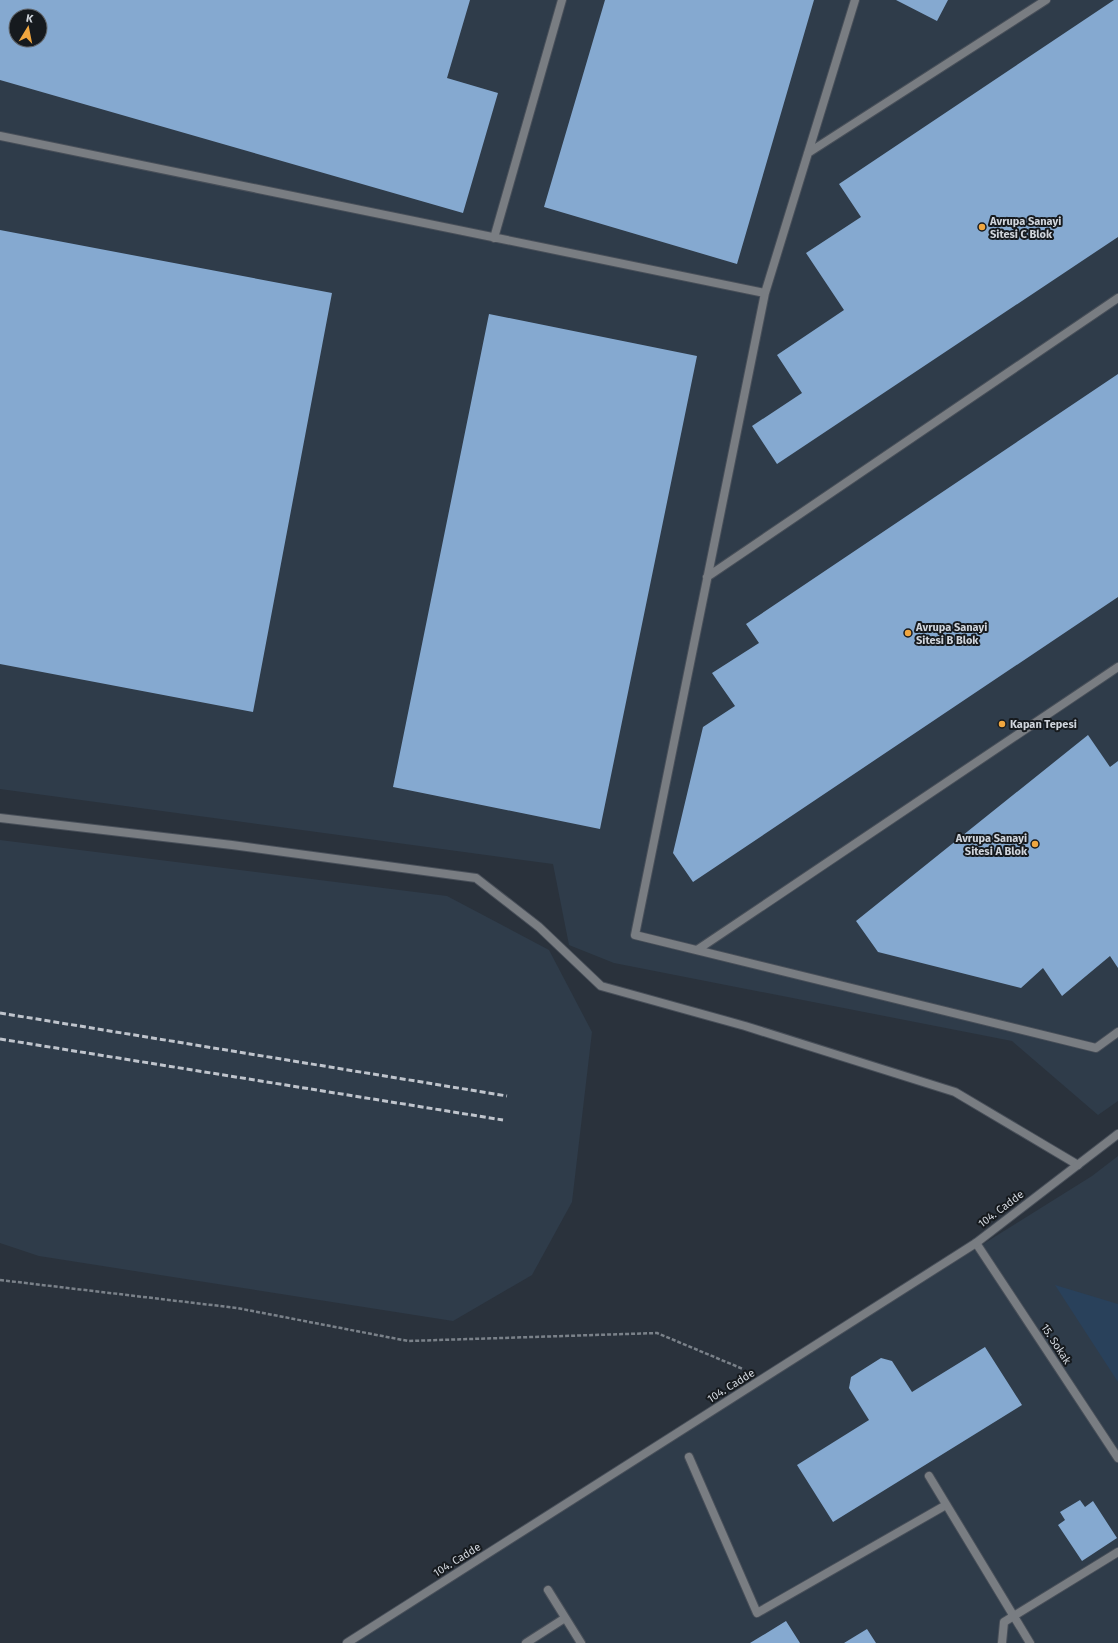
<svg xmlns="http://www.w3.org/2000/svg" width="1118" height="1643" viewBox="0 0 1118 1643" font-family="'Fira Sans',sans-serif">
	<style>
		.built { fill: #2f3c4a; fill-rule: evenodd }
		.green { fill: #29415b }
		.building { fill: #85a9d0; fill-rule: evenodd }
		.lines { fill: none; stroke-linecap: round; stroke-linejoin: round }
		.service-casing { stroke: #484f59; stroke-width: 10 }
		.minor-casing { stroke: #484f59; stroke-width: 10 }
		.tertiary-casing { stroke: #484f59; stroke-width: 10 }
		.path { stroke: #7a8189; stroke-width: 2.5; stroke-dasharray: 4 2; stroke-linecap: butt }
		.service { stroke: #797d82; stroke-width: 8 }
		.minor { stroke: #797d82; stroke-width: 8 }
		.tertiary { stroke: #797d82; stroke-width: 8 }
		.rail { stroke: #bfc4cc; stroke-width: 3; stroke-dasharray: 6 3; stroke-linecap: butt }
		.poi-dot { fill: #f0a63f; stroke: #161a1e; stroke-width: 1.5 }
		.labels { text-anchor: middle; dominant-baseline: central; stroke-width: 4; stroke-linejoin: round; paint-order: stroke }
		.poi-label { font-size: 11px; font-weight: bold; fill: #d0d5dc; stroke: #161a1e; text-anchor: start }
		.street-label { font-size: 11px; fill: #d0d5dc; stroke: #161a1e }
	</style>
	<rect width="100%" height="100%" fill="#2a323c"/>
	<!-- built -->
	<path class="built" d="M0,0H1118V1101L1098,1115L1012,1041L614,963L569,945L553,864L0,789ZM16,16H40V40H16Z
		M0,840L447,896L549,950L592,1032L572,1202L532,1275L453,1321L39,1256L0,1243Z
		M1118,1156V1643H345L1092,1176Z"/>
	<!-- green -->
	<path class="green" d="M1055,1285L1118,1304V1382Z"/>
	<!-- building -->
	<path class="building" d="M0,0H470L447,78L498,93L463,213L0,80ZM16,16H40V40H16Z
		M605,0H814L737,264L544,207Z
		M896,0H948L937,21Z
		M1114,0H1118V237L777,464L752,426L802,393L777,355L844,310L806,253L861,217L839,184Z
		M0,230L332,293L253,712L0,664Z
		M489,314L697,356L600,829L393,787Z
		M1118,374V597L693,882L673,853L703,727L735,706L712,673L759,643L746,624Z
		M1088,735L1110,767L1118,761V968L1110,956L1062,996L1043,968L1021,988L878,952L856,921Z
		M985,1347L1022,1405L833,1522L797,1465L869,1420L849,1388L851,1377L881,1358L892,1361L912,1392Z
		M1080,1500L1085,1507L1093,1501L1117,1538L1082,1561L1058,1525L1065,1520L1060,1512Z
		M786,1621L800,1643H750L765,1634Z
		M867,1629L876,1643H844Z"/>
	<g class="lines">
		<defs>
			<path id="service" d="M0,136L765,293L635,935L1096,1048L1118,1032
				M808,153L1046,0
				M494,238L562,0
				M765,293L855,0
				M707,577L1118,298
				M0,818L232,845L476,878L539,927L601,986L745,1026L955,1092L1078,1165
				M697,950L1118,667
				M548,1590L581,1643
				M526,1643L565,1618"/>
			<path id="minor" d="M976,1243L1118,1458
				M689,1457L757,1613L946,1505
				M929,1476L1030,1643
				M1002,1643L1004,1622L1118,1552"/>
			<path id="tertiary" d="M347,1643L976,1243L1118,1134"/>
		</defs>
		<!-- service casing -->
		<use href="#service" class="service-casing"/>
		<!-- minor casing -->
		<use href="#minor" class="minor-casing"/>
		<!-- tertiary casing -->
		<use href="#tertiary" class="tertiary-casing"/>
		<!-- path -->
		<path class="path" d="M0,1280L237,1308L408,1341L657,1333L743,1369"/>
		<!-- service -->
		<use href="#service" class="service"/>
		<!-- minor -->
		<use href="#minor" class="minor"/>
		<!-- tertiary -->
		<use href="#tertiary" class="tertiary"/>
		<!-- rail -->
		<path class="rail" d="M0,1013L507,1096
			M0,1039L503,1120"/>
	</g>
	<!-- markers -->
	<g class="poi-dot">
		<circle cx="982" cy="227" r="4"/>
		<circle cx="908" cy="633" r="4"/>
		<circle cx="1002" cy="724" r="4"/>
		<circle cx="1035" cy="844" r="4"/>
	</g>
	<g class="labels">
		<!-- poi labels -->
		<g class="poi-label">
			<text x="990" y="221">Avrupa Sanayi<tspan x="990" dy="13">Sitesi C Blok</tspan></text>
			<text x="916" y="627">Avrupa Sanayi<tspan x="916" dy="13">Sitesi B Blok</tspan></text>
			<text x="1010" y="724">Kapan Tepesi</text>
			<text x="1027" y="838" text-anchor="end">Avrupa Sanayi<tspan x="1027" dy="13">Sitesi A Blok</tspan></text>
		</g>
		<!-- street labels -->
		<g class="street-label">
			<text transform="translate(1001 1209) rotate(-37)">104. Cadde</text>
			<text transform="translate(1056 1344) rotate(57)">15. Sokak</text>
			<text transform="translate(731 1386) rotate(-32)">104. Cadde</text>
			<text transform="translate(457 1560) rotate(-32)">104. Cadde</text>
		</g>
	</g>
	<!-- north arrow -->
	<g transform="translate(28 28) rotate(10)"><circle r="19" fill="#161a1e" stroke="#60656a"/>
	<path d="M0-3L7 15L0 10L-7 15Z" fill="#f0a63f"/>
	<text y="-6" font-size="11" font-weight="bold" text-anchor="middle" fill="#d0d5dc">K</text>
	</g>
</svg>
